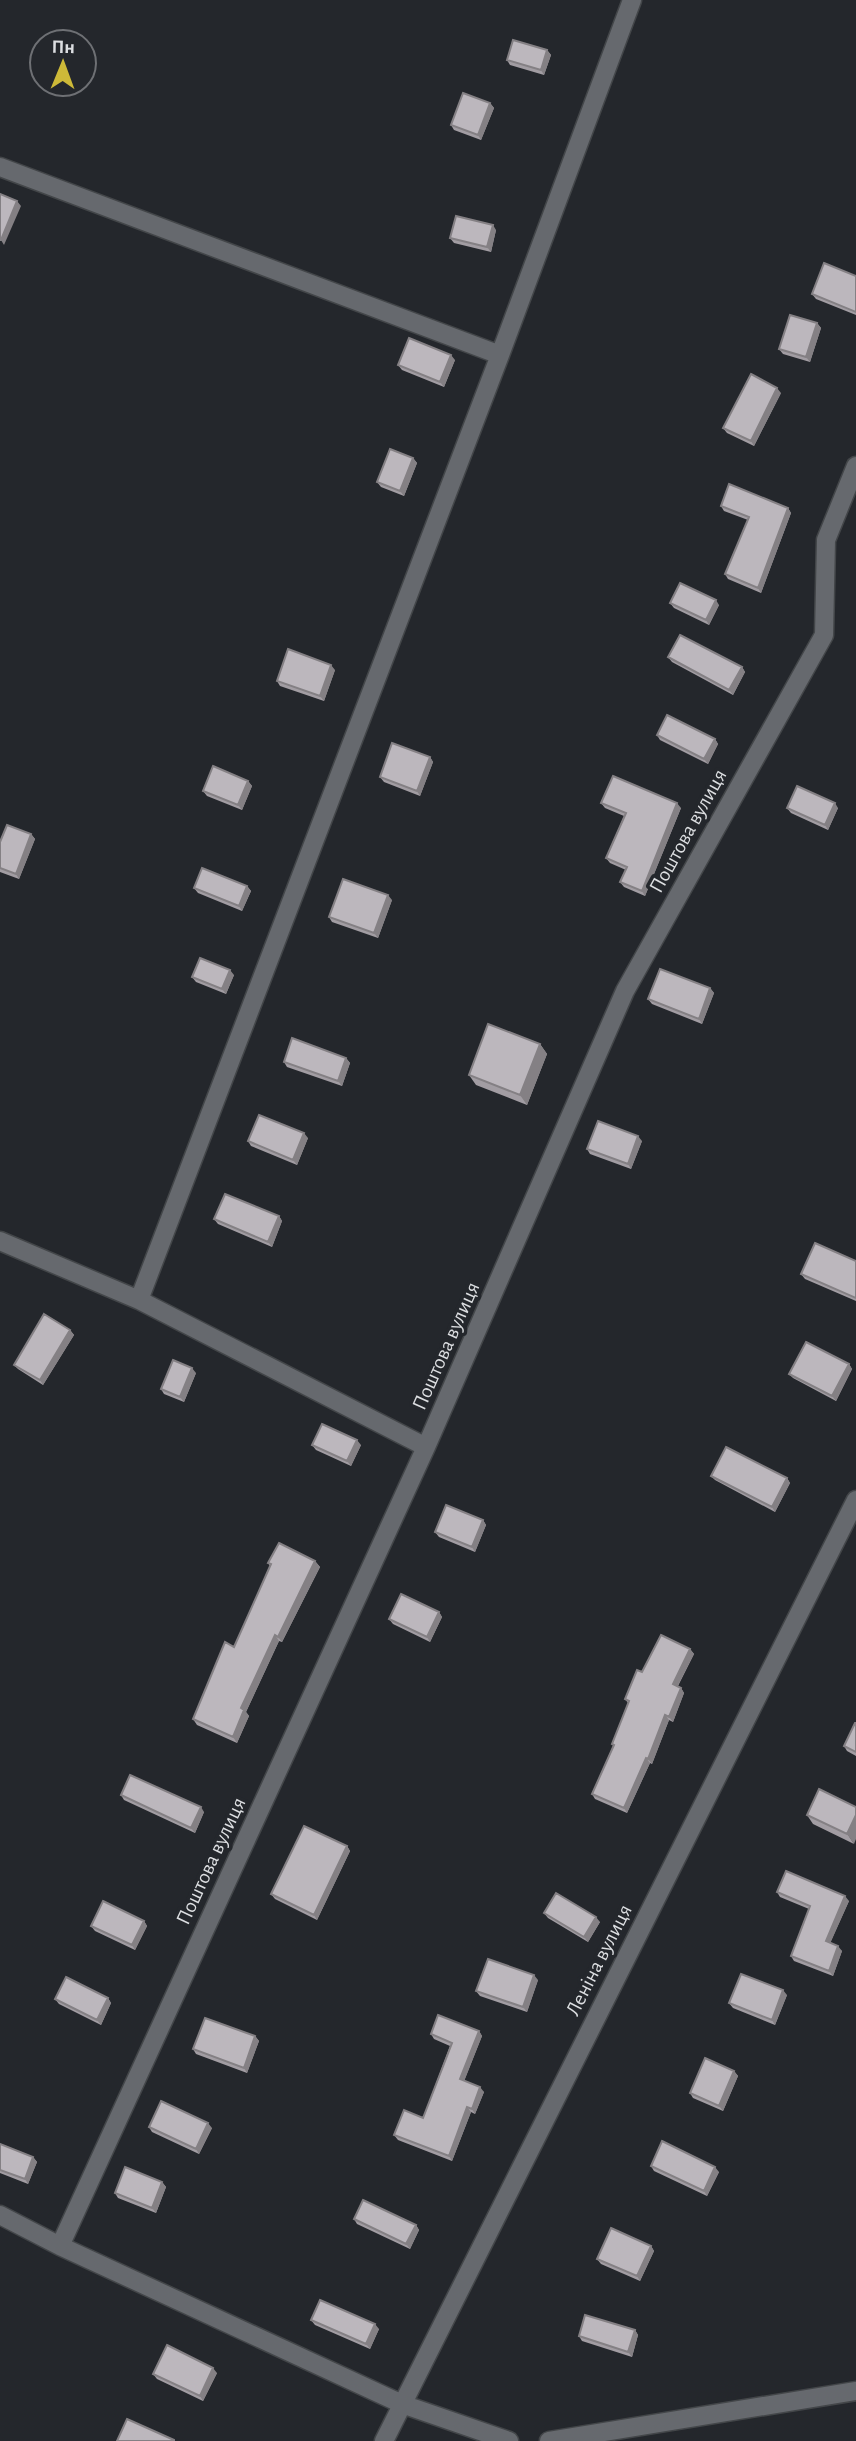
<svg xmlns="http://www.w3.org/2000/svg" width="856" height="2441" viewBox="0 0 856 2441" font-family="'Alegreya Sans',sans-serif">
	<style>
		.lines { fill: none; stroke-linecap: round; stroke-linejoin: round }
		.minor-casing { stroke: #434649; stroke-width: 21 }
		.minor { stroke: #66696e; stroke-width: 18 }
		.wall { fill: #a29da3 }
		.shaded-wall { fill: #848084 }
		.building { fill: #bcb7bd; stroke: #848084; stroke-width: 2 }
		.labels { text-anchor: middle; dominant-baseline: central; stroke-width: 7; stroke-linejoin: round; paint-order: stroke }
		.street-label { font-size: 21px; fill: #dcdee1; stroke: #24272c }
	</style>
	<rect width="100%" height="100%" fill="#24272c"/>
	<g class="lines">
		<defs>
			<path id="minor" d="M0,167L500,355
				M0,1241L139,1300L426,1447
				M139,1300L500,355L632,0
				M0,2215L60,2246L402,2404L509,2441
				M60,2246L426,1447L625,991L824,635L826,540L856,466
				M384,2441L856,1500
				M549,2441L856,2391"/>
		</defs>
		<!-- minor casing -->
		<use href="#minor" class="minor-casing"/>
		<!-- minor -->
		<use href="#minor" class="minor"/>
	</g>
	<!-- wall -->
	<path class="wall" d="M547,50L551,55L544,75L510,65L507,60Z
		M490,103L494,108L481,140L454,130L451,125Z
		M496,230L491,252L454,243L450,238Z
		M856,276V315L816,299L812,294Z
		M817,323L821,328L810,362L783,354L779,349Z
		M455,360L444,387L402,370L398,365Z
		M781,393L754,446L727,433L723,428Z
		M413,458L417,463L404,496L381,487L377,482Z
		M721,506L788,508L791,513L761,593L728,579L725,574L748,520L724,511Z
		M670,603L719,605L709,625L674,608Z
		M668,657L742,667L745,672L733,695L672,662Z
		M335,670L324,701L280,686L277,681Z
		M657,735L715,739L718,744L708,764L660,740Z
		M430,757L433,762L420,796L384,782L380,777Z
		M248,781L252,786L242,810L207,796L203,791Z
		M601,803L681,808L645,896L624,887L620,882L626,870L610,863L606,858L624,816L605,808Z
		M787,808H838L828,830L791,813Z
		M31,834L35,839L19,879L0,872V842Z
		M247,886L251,891L242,911L198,893L194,888Z
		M392,900L378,938L332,922L329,917Z
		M234,975L226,994L196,982L192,977Z
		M710,988L714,993L702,1024L652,1004L648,999Z
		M540,1044L547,1054L527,1105L476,1085L469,1075Z
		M346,1058L350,1063L342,1086L287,1067L284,1062Z
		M308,1138L297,1165L251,1146L248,1141Z
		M642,1141L631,1169L590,1154L587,1149Z
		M279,1216L282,1221L272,1247L218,1224L214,1219Z
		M856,1261V1301L805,1279L801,1274Z
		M70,1330L74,1335L43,1385L18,1369L14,1365Z
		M849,1364L852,1369L836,1401L793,1378L789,1374Z
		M196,1373L184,1402L164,1394L161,1389Z
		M312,1445H361L351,1466L316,1450Z
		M711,1476L787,1478L790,1483L775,1512L715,1480Z
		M483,1520L486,1525L475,1552L439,1537L435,1532Z
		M315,1561L320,1567L282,1642L279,1641L246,1712L249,1716L237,1743L197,1725L193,1719L234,1647L270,1566L268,1563Z
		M439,1612L442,1617L430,1642L393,1624L389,1619Z
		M690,1649L694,1654L678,1686L681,1688L684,1693L673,1722L669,1720L652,1764L650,1763L627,1813L595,1799L592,1794L613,1746L612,1744L628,1703L625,1699L642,1672Z
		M856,1723V1756L847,1751L844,1746Z
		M819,1789L854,1844L813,1824L807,1815Z
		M121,1795L204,1812L195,1833L124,1800Z
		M347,1846L350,1851L317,1920L275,1899L271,1894Z
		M777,1892L849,1901L830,1943L842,1951L833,1976L794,1961L791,1956L809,1909L780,1897Z
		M544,1913L600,1922L588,1942L548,1918Z
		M144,1921L147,1926L135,1950L95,1931L91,1926Z
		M538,1980L527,2012L480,1996L476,1991Z
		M787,1995L775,2025L733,2008L729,2003Z
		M108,1998L111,2003L101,2025L59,2004L55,1999Z
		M479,2031L482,2036L464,2081L484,2092L475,2114L471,2112L452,2161L398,2140L394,2135L423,2118L450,2046L434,2039L431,2034Z
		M255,2036L259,2041L247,2073L196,2054L193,2049Z
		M734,2071L738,2076L723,2111L693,2098L690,2093Z
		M149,2127L212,2128L199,2154L152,2132Z
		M0,2144L33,2157L37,2162L28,2184L0,2173Z
		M651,2166L719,2172L707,2196L654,2171Z
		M162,2182L166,2187L156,2213L118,2198L115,2193Z
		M354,2219L416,2225L419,2230L410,2249L357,2224Z
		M651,2246L654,2251L640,2281L601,2264L597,2259Z
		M311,2320L379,2329L370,2349L315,2325Z
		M635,2330L638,2335L632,2357L582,2341L579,2336Z
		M217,2373L203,2401L157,2379L153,2374Z"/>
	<!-- shaded-wall -->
	<path class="shaded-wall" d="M547,50L551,55L544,75L541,70Z
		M490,103L494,108L481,140L478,135Z
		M17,201L21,206L4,245L1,240Z
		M493,225L496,230L491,252L487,247Z
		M817,323L821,328L810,362L806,357Z
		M451,355L455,360L444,387L440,382Z
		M777,388L781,393L754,446L751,441Z
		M413,458L417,463L404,496L400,491Z
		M788,508L791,513L761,593L758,588Z
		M716,600L719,605L709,625L706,620Z
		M331,665L335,670L324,701L320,696Z
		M742,667L745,672L733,695L729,690Z
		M715,739L718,744L708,764L704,759Z
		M430,757L433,762L420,796L417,791Z
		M248,781L252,786L242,810L238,805Z
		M677,803L681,808L645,896L642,891Z
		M835,803L838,808L828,830L825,825Z
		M31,834L35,839L19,879L16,874Z
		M247,886L251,891L242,911L239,906Z
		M388,895L392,900L378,938L374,933Z
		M230,970L234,975L226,994L222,989Z
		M710,988L714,993L702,1024L699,1019Z
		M540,1044L547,1054L527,1105L520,1095Z
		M346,1058L350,1063L342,1086L338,1081Z
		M304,1133L308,1138L297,1165L293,1160Z
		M638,1136L642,1141L631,1169L628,1164Z
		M279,1216L282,1221L272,1247L268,1242Z
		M70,1330L74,1335L43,1385L40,1380Z
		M849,1364L852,1369L836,1401L832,1396Z
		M192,1368L196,1373L184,1402L180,1397Z
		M357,1440L361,1445L351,1466L347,1461Z
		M787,1478L790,1483L775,1512L772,1507Z
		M483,1520L486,1525L475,1552L472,1547Z
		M315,1561L320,1567L282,1642L278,1637Z
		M439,1612L442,1617L430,1642L427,1637Z
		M275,1635L279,1641L246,1712L249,1716L237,1743L233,1737L241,1708Z
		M690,1649L694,1654L676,1689L673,1684Z
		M681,1688L684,1693L673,1722L669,1717Z
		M665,1715L669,1720L652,1764L648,1759Z
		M646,1758L650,1763L627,1813L624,1808Z
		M201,1807L204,1812L195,1833L191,1828Z
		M856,1815V1839L854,1844L847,1834Z
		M347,1846L350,1851L317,1920L314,1915Z
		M845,1896L849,1901L829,1946L826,1941Z
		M596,1917L600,1922L588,1942L584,1937Z
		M144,1921L147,1926L135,1950L132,1945Z
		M838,1946L842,1951L833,1976L829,1971Z
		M534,1975L538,1980L527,2012L523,2007Z
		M783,1990L787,1995L775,2025L772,2020Z
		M108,1998L111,2003L101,2025L97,2020Z
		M479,2031L482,2036L463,2084L460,2079Z
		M255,2036L259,2041L247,2073L244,2068Z
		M734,2071L738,2076L723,2111L719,2106Z
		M480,2087L484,2092L475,2114L472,2109Z
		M467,2107L471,2112L452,2161L449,2156Z
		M208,2123L212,2128L199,2154L196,2149Z
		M33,2157L37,2162L28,2184L25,2179Z
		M715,2167L719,2172L707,2196L704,2191Z
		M162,2182L166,2187L156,2213L152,2208Z
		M416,2225L419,2230L410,2249L406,2244Z
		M651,2246L654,2251L640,2281L637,2276Z
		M375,2324L379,2329L370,2349L366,2344Z
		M635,2330L638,2335L632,2357L628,2352Z
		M213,2368L217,2373L203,2401L200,2396Z"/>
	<!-- building -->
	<path class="building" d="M513,40L547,50L541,70L507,60Z
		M463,93L490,103L478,135L451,125Z
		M0,194L17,201L1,240H0Z
		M456,216L493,225L487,247L450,238Z
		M824,263L856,276V312L812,294Z
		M790,315L817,323L806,357L779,349Z
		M409,338L451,355L440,382L398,365Z
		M751,374L777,388L751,441L723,428Z
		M390,449L413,458L400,491L377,482Z
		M729,484L788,508L758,588L725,574L749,517L721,506Z
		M680,583L716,600L706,620L670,603Z
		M680,635L742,667L729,690L668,657Z
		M288,649L331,665L320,696L277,681Z
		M667,715L715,739L704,759L657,735Z
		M392,743L430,757L417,791L380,777Z
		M213,766L248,781L238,805L203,791Z
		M613,776L677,803L642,891L620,882L627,867L606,858L626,813L601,803Z
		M797,786L835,803L825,825L787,808Z
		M7,825L31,834L16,874L0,868V842Z
		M202,868L247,886L239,906L194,888Z
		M343,879L388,895L374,933L329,917Z
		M200,958L230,970L222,989L192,977Z
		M660,969L710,988L699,1019L648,999Z
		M488,1024L540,1044L520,1095L469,1075Z
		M292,1038L346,1058L338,1081L284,1062Z
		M259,1115L304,1133L293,1160L248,1141Z
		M598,1121L638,1136L628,1164L587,1149Z
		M225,1194L279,1216L268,1242L214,1219Z
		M815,1243L856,1261V1298L801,1274Z
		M44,1314L70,1330L40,1380L14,1365Z
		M806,1342L849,1364L832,1396L789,1374Z
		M173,1360L192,1368L180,1397L161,1389Z
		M322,1424L357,1440L347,1461L312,1445Z
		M726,1447L787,1478L772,1507L711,1476Z
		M446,1505L483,1520L472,1547L435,1532Z
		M279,1543L315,1561L278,1637L275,1635L241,1708L244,1710L233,1737L193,1719L225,1642L234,1647L271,1564L268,1563Z
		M401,1594L439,1612L427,1637L389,1619Z
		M661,1635L690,1649L673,1684L681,1688L669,1717L665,1715L648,1759L646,1758L624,1808L592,1794L614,1745L612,1744L629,1701L625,1699L637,1670L642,1672Z
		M855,1723H856V1752L844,1746Z
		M130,1775L201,1807L191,1828L121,1795Z
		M819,1789L856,1807V1815L847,1834L807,1815Z
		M304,1826L347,1846L314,1915L271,1894Z
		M786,1871L845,1896L826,1941L838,1946L829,1971L791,1956L810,1906L777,1892Z
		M556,1893L596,1917L584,1937L544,1913Z
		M103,1901L144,1921L132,1945L91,1926Z
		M488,1959L534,1975L523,2007L476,1991Z
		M741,1974L783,1990L772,2020L729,2003Z
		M66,1977L108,1998L97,2020L55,1999Z
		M438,2015L479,2031L460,2079L480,2087L472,2109L467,2107L449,2156L394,2135L404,2110L423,2118L452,2043L431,2034Z
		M205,2018L255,2036L244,2068L193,2049Z
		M705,2058L734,2071L719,2106L690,2093Z
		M161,2101L208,2123L196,2149L149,2127Z
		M662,2141L715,2167L704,2191L651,2166Z
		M0,2144L33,2157L25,2179L0,2170Z
		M125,2167L162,2182L152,2208L115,2193Z
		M363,2200L416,2225L406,2244L354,2219Z
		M611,2228L651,2246L637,2276L597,2259Z
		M320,2300L375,2324L366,2344L311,2320Z
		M585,2315L635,2330L628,2352L579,2336Z
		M167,2345L213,2368L200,2396L153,2374Z
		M127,2419L174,2440V2441H117Z"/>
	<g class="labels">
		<!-- street labels -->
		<g class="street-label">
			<text transform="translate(688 831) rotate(-61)">Поштова вулиця</text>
			<text transform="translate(446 1346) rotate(-66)">Поштова вулиця</text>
			<text transform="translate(211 1861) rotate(-65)">Поштова вулиця</text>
			<text transform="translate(599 1960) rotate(-63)">Леніна вулиця</text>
		</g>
	</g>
	<!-- north arrow -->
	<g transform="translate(63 63) rotate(1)"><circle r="33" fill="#24272c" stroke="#6e7074" stroke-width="2"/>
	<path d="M0-5L12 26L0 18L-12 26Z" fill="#cdb938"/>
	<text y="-10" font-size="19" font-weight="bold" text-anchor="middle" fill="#dcdee1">Пн</text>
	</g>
</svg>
